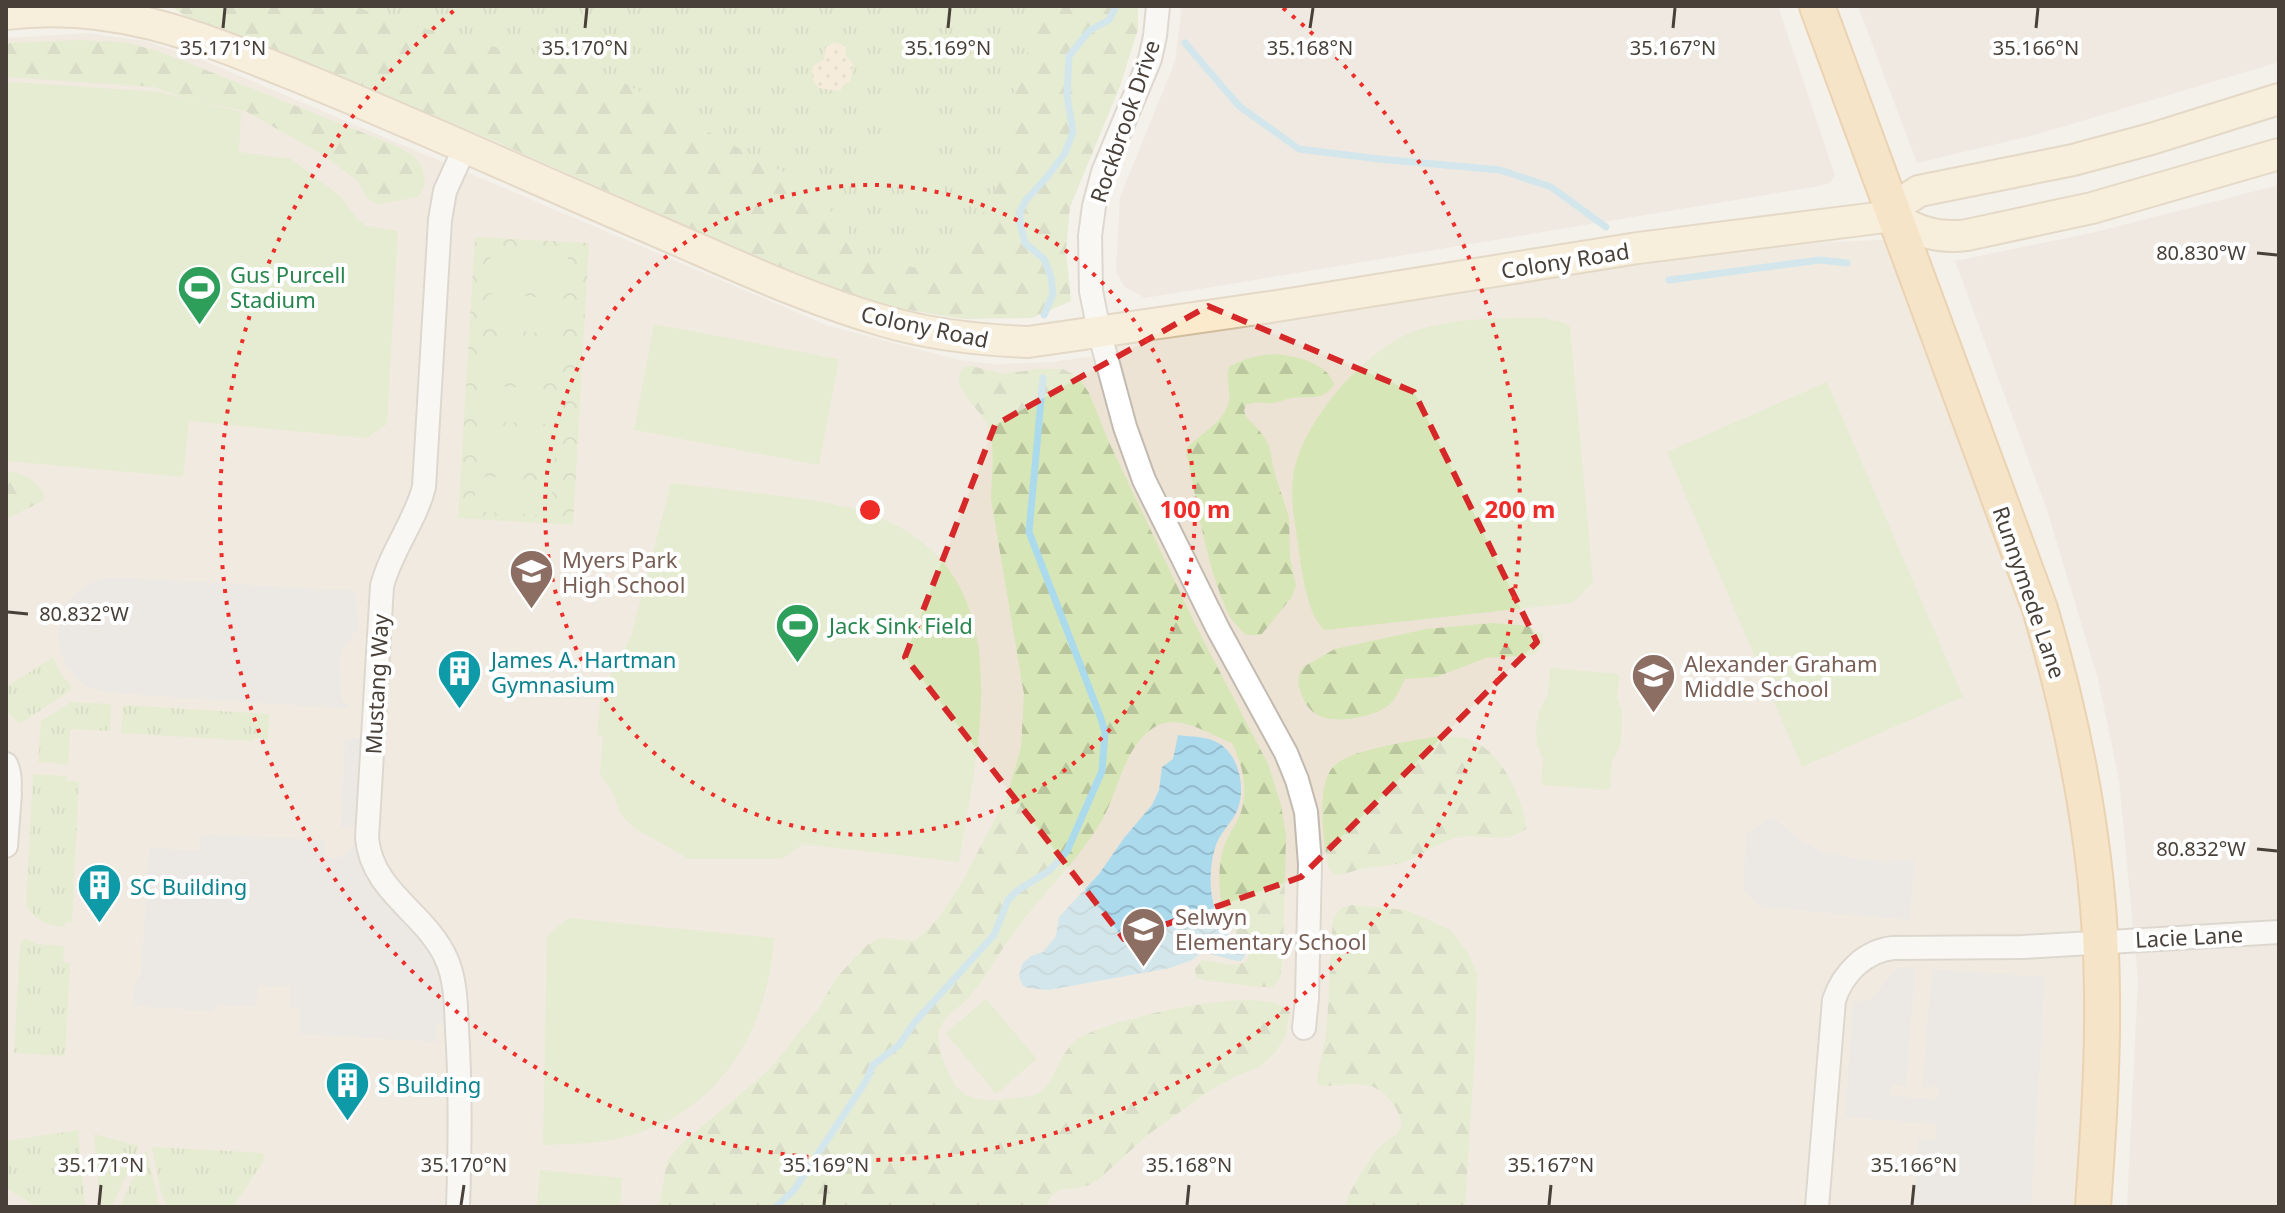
<svg xmlns="http://www.w3.org/2000/svg" width="2285" height="1213" viewBox="0 0 2285 1213" font-family="'Noto Sans',sans-serif">
	<style>
		.residential { fill: #e8e1d9 }
		.education { fill: #ece3d5 }
		.grass { fill: url(#grass-tufts) }
		.forest { fill: url(#forest-firs) }
		.sand { fill: url(#sand-dots) }
		.park { fill: url(#park-crowns) }
		.pitch { fill: #d6e6b6 }
		.parking { fill: #e3e1df }
		.water { fill: url(#water-waves) }
		.lines { fill: none; stroke-linecap: round; stroke-linejoin: round }
		.stream { stroke: #abdaed; stroke-width: 7 }
		.street-casing { stroke: #c2bab0; stroke-width: 26 }
		.secondary-casing { stroke: #d1bd9c; stroke-width: 34 }
		.primary-casing { stroke: #deae6f; stroke-width: 38 }
		.street { stroke: #fff; stroke-width: 22 }
		.secondary { stroke: #fceacd; stroke-width: 30 }
		.primary { stroke: #f9d49f; stroke-width: 34 }
		.marked { fill: none; stroke: #d62828; stroke-width: 6; stroke-dasharray: 16 10; stroke-linejoin: round }
		.ticks { fill: none; stroke: #484039; stroke-width: 3 }
		.ring { fill: none; stroke: #ee2d28; stroke-width: 4; stroke-dasharray: 4 8 }
		.labels { text-anchor: middle; dominant-baseline: central; stroke-width: 8; stroke-linejoin: round; paint-order: stroke }
		.street-label { font-size: 22px; fill: #484039; stroke: #fff }
		.leisure-label { font-size: 22px; fill: #27864d; stroke: #fff; text-anchor: start }
		.education-label { font-size: 22px; fill: #785e54; stroke: #fff; text-anchor: start }
		.culture-label { font-size: 22px; fill: #0d838f; stroke: #fff; text-anchor: start }
		.ticks-label { font-size: 20px; text-anchor: middle; fill: #484039; stroke: #fff; stroke-width: 8; stroke-linejoin: round; paint-order: stroke }
		.centre { fill: #ee2d28; stroke: #fff; stroke-width: 4 }
		.ring-label { font-size: 24px; text-anchor: middle; font-weight: bold; fill: #ee2d28; stroke: #fff; stroke-width: 8; stroke-linejoin: round; paint-order: stroke }
	</style>
	<defs>
		<pattern id="grass-tufts" width="24" height="20" patternUnits="userSpaceOnUse" patternTransform="scale(2)"><rect width="24" height="20" fill="#d6e6b6"/><path d="M3 7l-1-3M5 7V3M7 7l1-3M15 17l-1-3M17 17v-4M19 17l1-3" fill="none" stroke="#b9c69d"/></pattern>
		<pattern id="forest-firs" width="22" height="20" patternUnits="userSpaceOnUse" patternTransform="scale(2)"><rect width="22" height="20" fill="#d6e6b6"/><path d="M5 1l3.5 6h-7zM16 11l3.5 6h-7z" fill="#b9c69d"/></pattern>
		<pattern id="sand-dots" width="8" height="8" patternUnits="userSpaceOnUse" patternTransform="scale(2)"><rect width="8" height="8" fill="#f6e7c9"/><path d="M2 2h.1M6 6h.1" fill="none" stroke="#d4c7ad" stroke-width="1.8" stroke-linecap="round"/></pattern>
		<pattern id="park-crowns" width="20" height="18" patternUnits="userSpaceOnUse" patternTransform="scale(2)"><rect width="20" height="18" fill="#d6e6b6"/><path d="M2 6a3 3 0 1 1 6 0M12 15a3 3 0 1 1 6 0" fill="none" stroke="#b9c69d"/></pattern>
		<pattern id="water-waves" width="16" height="10" patternUnits="userSpaceOnUse" patternTransform="scale(2)"><rect width="16" height="10" fill="#abdaed"/><path d="M0 5q4-4 8 0t8 0" fill="none" stroke="#95bccc"/></pattern>
	</defs>
	<rect width="100%" height="100%" fill="#f4f0ea"/>
	<!-- residential -->
	<path class="residential" d="M1182,6H1778L1835,175L1830,183L1813,187L1145,298L1125,287L1116,272L1120,197L1175,62Z
		M1858,6H2279V62L2038,134L1917,163Z
		M2279,185V1207H2127L2138,980L2119,780L2098,679L2047,510L1955,261L2096,232Z"/>
	<!-- education -->
	<path class="education" d="M88,33L145,41L200,59L829,326L959,360L994,364L1051,362L1096,356L1116,340L1663,259L1830,242L1884,240L2004,546L2053,698L2081,869L2087,986L2079,1207H6V38Z"/>
	<!-- grass -->
	<path class="grass" d="M195,6H1110L1002,315Z
		M53,657L61,674L71,686V690L20,724L6,711V687Z
		M71,702L111,704L110,731L70,729L68,764L38,762L41,721Z
		M123,705L269,714L268,739L254,738L253,741L121,733Z
		M33,774L67,776V781L79,782L72,923L65,922V927C47,925 34,921 26,903Z
		M25,938L36,944L64,946L63,962L70,963L65,1056L14,1053L20,946Z
		M78,1130L85,1207H37L6,1188V1141Z
		M94,1134L139,1146L112,1207H100Z
		M152,1147L264,1153L263,1162L233,1207H167L160,1188Z
		M146,1149L160,1207H120Z"/>
	<!-- forest -->
	<path class="forest" d="M171,6H356L380,17L619,79L681,117L811,187L866,254L920,269L954,255L989,204L1010,153L1011,100L1043,6H1138V29L1120,86L1070,207L1066,251L1071,301L1032,318L964,319L872,304L762,260L490,139L187,17Z
		M79,40L123,42L158,51L397,146L414,156L422,168L425,182L422,191L417,197L381,204L372,202L366,197L358,181L323,155L245,111L191,100L154,87L6,77V43Z
		M1277,354C1298,357 1326,362 1334,384C1325,401 1309,396 1292,398C1286,399 1279,402 1273,403C1263,404 1256,400 1246,405L1244,411L1247,418L1259,430L1269,445L1274,471L1289,518L1290,558L1296,586L1291,598L1261,635H1246C1239,628 1232,621 1227,611C1210,572 1201,527 1193,485C1191,472 1187,461 1186,449C1200,433 1225,423 1229,400C1231,388 1225,379 1229,367C1245,358 1259,355 1277,354Z
		M972,366L1002,374L1038,369H1063L1078,377L1089,393L1108,440L1198,630L1268,764L1281,805L1286,835L1283,956L1280,978L1273,987H1256L1203,980L1196,976L1195,969L1202,960C1218,961 1233,970 1247,961L1249,954C1239,934 1222,915 1220,892C1218,874 1220,853 1228,837C1231,830 1237,823 1240,815C1249,791 1243,766 1232,743C1211,735 1180,714 1158,725C1122,744 1119,795 1098,827C1073,865 1041,896 1015,931C999,952 987,975 970,996C961,1007 947,1013 941,1026C933,1041 946,1069 954,1083C968,1104 993,1101 1015,1098C1024,1097 1035,1097 1043,1090C1057,1077 1059,1050 1081,1037C1112,1019 1267,981 1290,1012L1285,1037L1275,1053L1258,1068L1238,1075L1212,1089L1149,1134L1098,1180L1087,1186L1058,1190L1050,1198L1046,1207H659L667,1161L680,1145L770,1069L818,1009L837,977L867,945L880,938L915,941L938,919L962,882L1007,796L1021,748L1024,694L991,499C991,473 997,450 987,425C980,407 948,388 963,367Z
		M6,471C22,472 38,481 45,496L43,501L6,519Z
		M1493,623L1528,626L1543,634V643L1534,655L1486,658L1436,677L1405,679C1401,686 1398,695 1393,701C1380,717 1335,725 1318,715C1308,710 1303,700 1300,690C1297,681 1298,675 1303,667L1335,649L1426,629Z
		M1439,736C1449,737 1462,736 1471,740C1501,751 1524,799 1526,829C1506,845 1483,833 1460,837C1441,840 1427,853 1409,860C1395,866 1381,866 1367,868C1356,870 1346,874 1336,875L1329,870C1324,846 1315,787 1333,767C1348,749 1414,741 1439,736Z
		M1352,905L1406,910L1451,930L1468,953L1477,973L1475,1050L1465,1207H1346C1345,1195 1370,1159 1378,1149C1384,1141 1397,1137 1400,1128C1403,1121 1398,1111 1394,1105C1374,1076 1352,1086 1322,1086L1317,1083C1317,1067 1325,1049 1326,1032C1330,996 1329,959 1333,922C1336,911 1340,907 1352,905Z"/>
	<!-- sand -->
	<path class="sand" d="M834,42L846,46V56L853,64L850,81L843,85L840,91L818,88C813,81 810,73 814,65L824,60L826,47Z"/>
	<!-- park -->
	<path class="park" d="M475,237L589,243L573,525L458,518Z"/>
	<!-- pitch -->
	<path class="pitch" d="M12,82L160,92L241,112L239,152L291,159L341,197L357,219L366,226L398,231L387,424L367,438L189,421L183,477L6,461V85Z
		M897,94L904,96L908,102L920,109L928,119L932,142L945,166L941,201C936,208 931,211 923,211L900,187L870,184L862,177V172L883,129L892,97Z
		M491,248L568,253L566,289L489,284Z
		M489,294L565,299L563,334L486,329Z
		M1542,318L1565,323L1570,327L1593,582L1573,603L1325,630C1308,619 1302,571 1299,551C1296,527 1290,502 1293,478C1299,426 1361,354 1408,334C1447,317 1500,318 1542,318Z
		M654,324L839,359L819,465L634,430Z
		M486,339L562,344L560,380L483,375Z
		M1827,382L1963,697L1802,767L1667,452Z
		M482,385L559,390L557,425L480,420Z
		M479,430L556,435L554,471L477,466Z
		M476,476L553,481L551,516L474,511Z
		M671,483C705,487 739,491 774,495C809,500 847,504 880,518C1024,577 978,743 959,862L803,844L782,859H689L634,828L621,815L613,793L600,774L603,736L597,735L601,692L631,637Z
		M1550,668L1619,674L1617,697L1622,713V731L1619,748L1612,762L1610,790L1541,785L1543,759L1537,744L1536,726L1540,709L1548,693Z
		M568,918L774,938C768,1033 716,1119 616,1139C592,1144 567,1144 543,1145L547,937Z
		M986,999L1037,1059L996,1094L946,1033Z
		M540,1170L622,1178L620,1207H537Z"/>
	<!-- parking -->
	<path class="parking" d="M107,578H130L355,591L359,627L342,650L339,661L342,699L352,709L111,693L93,689L77,680L65,664L59,648L58,633L60,618L65,604L77,591L91,583Z
		M345,738L385,739L379,841L381,858L401,887L433,919L458,959L466,991V1023L436,1024L437,1042L300,1034V1012L296,1008L289,1007L290,987L258,985L256,1007L215,1005L213,1011L132,1006L134,984L141,973L149,848L199,850L201,834L325,840V855L327,858L341,857L350,850L355,841L356,827H341Z
		M1772,817L1799,839L1824,852L1851,858L1882,861L1914,860L1910,920L1760,907L1743,890L1746,834Z
		M1898,967L1915,969L1906,1086L1894,1085L1891,1088L1890,1094L1894,1096L1934,1099L1938,1097L1939,1090L1935,1087H1922L1932,969L2045,977L2031,1207H1913L1918,1139L1936,1140L1937,1124L1845,1117L1853,1001H1869Z"/>
	<!-- water -->
	<path class="water" d="M1178,735C1191,737 1209,736 1220,744C1240,757 1246,790 1237,811C1231,824 1219,833 1215,848C1205,881 1211,929 1243,947L1245,956L1241,961H1237L1202,952L1192,960L1170,968L1048,990L1028,988L1023,986L1019,976L1022,964L1031,956L1043,952L1056,936L1059,917L1099,874L1124,838L1152,805L1159,790L1162,767L1173,759Z"/>
	<g class="lines">
		<!-- stream -->
		<path class="stream" d="M1185,43L1239,106L1299,149L1379,159L1500,170L1551,187L1606,227
			M1669,280L1820,260L1847,263
			M1044,315L1053,294L1051,277L1044,259L1025,243L1020,223V211L1026,200L1047,177L1065,153L1073,132L1067,95L1069,56L1090,30L1109,20L1116,6
			M776,1207L794,1190L866,1081L873,1065L899,1045L914,1023L994,935L1008,900L1017,891L1050,870L1067,851L1102,771L1105,732L1100,716L1029,532L1043,378"/>
		<defs>
			<path id="street" d="M1158,6L1155,36L1150,59L1103,172L1094,206L1090,236L1091,291L1099,331L1125,427L1144,480L1218,629L1286,753L1297,780L1306,812L1310,864L1307,998L1304,1028
				M6,764C12,777 10,792 7,806
				M6,846L10,793
				M458,1207C460,1148 461,1089 457,1030C456,1006 456,980 446,958C425,912 372,892 367,838L382,586C391,551 415,522 424,487L440,220L445,191L465,147
				M1817,1207L1834,1000C1843,973 1865,951 1893,948L2023,947L2279,932"/>
			<path id="secondary" d="M6,14C120,0 207,40 309,81C427,129 542,182 659,232C733,264 807,299 884,321C931,335 980,340 1028,342L1277,306L1638,248L1893,216C1916,232 1939,239 1967,235L2092,208L2279,154
				M1893,216L1898,205L1919,191L2073,160L2151,139L2279,99"/>
			<path id="primary" d="M1817,6L2040,609C2077,734 2101,862 2102,993C2103,1065 2098,1136 2093,1207"/>
		</defs>
		<!-- street casing -->
		<use href="#street" class="street-casing"/>
		<!-- secondary casing -->
		<use href="#secondary" class="secondary-casing"/>
		<!-- primary casing -->
		<use href="#primary" class="primary-casing"/>
		<!-- street -->
		<use href="#street" class="street"/>
		<!-- secondary -->
		<use href="#secondary" class="secondary"/>
		<!-- primary -->
		<use href="#primary" class="primary"/>
	</g>
	<!-- marked area -->
	<path d="M0 0H2285V1213H0ZM1208,306L1414,392L1537,642L1301,877L1124,939L905,657L995,425Z" fill="#f4f0ea" fill-opacity=".55" fill-rule="evenodd"/>
	<path class="marked" d="M1208,306L1414,392L1537,642L1301,877L1124,939L905,657L995,425Z"/>
	<!-- ticks -->
	<path class="ticks" d="M223,28L225,8M585,28L587,8M948,28L950,8M1310,28L1313,8M1673,28L1675,8M2036,28L2038,8M2257,253L2277,255M8,612L28,614M2257,849L2277,851M99,1205L101,1185M461,1205L464,1185M824,1205L826,1185M1187,1205L1189,1185M1549,1205L1551,1185M1912,1205L1914,1185"/>
	<!-- distance rings -->
	<g class="ring">
		<circle cx="870" cy="510" r="325"/>
		<path d="M1283 8A650 650 0 1 1 457 8"/>
	</g>
	<!-- icons -->
	<defs>
		<symbol id="stadium-pin" viewBox="-11 -11 22 30"><path d="M0 17L-7.5 6A9.5 9.5 0 1 1 7.5 6Z" fill="#2e9e5b" stroke="#fff"/><path d="M0-5a6.5 5 0 1 0 0 10a6.5 5 0 1 0 0-10ZM-3.5-1.8h7v3.6h-7Z" fill="#fff"/></symbol>
		<symbol id="school-pin" viewBox="-11 -11 22 30"><path d="M0 17L-7.5 6A9.5 9.5 0 1 1 7.5 6Z" fill="#8d6e63" stroke="#fff"/><path d="M0-5L7-2L0 1L-7-2ZM-4 1L0 2.5L4 1V4Q0 6-4 4Z" fill="#fff"/></symbol>
		<symbol id="building-pin" viewBox="-11 -11 22 30"><path d="M0 17L-7.5 6A9.5 9.5 0 1 1 7.5 6Z" fill="#0f9aa8" stroke="#fff"/><path d="M-4-6H4V6H1V3H-1V6H-4ZM-2.5-4.3h1.7v1.8h-1.7ZM.8-4.3h1.7v1.8H.8ZM-2.5-1h1.7V.8h-1.7ZM.8-1h1.7V.8H.8Z" fill="#fff"/></symbol>
	</defs>
	<g fill-rule="evenodd">
		<use href="#stadium-pin" x="174" y="262" width="51" height="69"/>
		<use href="#school-pin" x="506" y="546" width="51" height="69"/>
		<use href="#stadium-pin" x="772" y="600" width="51" height="69"/>
		<use href="#building-pin" x="434" y="646" width="51" height="69"/>
		<use href="#school-pin" x="1628" y="650" width="51" height="69"/>
		<use href="#building-pin" x="74" y="860" width="51" height="69"/>
		<use href="#school-pin" x="1118" y="904" width="51" height="69"/>
		<use href="#building-pin" x="322" y="1058" width="51" height="69"/>
	</g>
	<g class="labels">
		<!-- street labels -->
		<g class="street-label">
			<text transform="translate(1124 121) rotate(-71)">Rockbrook Drive</text>
			<text transform="translate(1565 260) rotate(-9)">Colony Road</text>
			<text transform="translate(925 326) rotate(12)">Colony Road</text>
			<text transform="translate(2030 592) rotate(71)">Runnymede Lane</text>
			<text transform="translate(376 684) rotate(-87)">Mustang Way</text>
			<text transform="translate(2189 936) rotate(-3)">Lacie Lane</text>
		</g>
		<!-- leisure labels -->
		<g class="leisure-label">
			<text x="230" y="274">Gus Purcell<tspan x="230" dy="25">Stadium</tspan></text>
			<text x="829" y="625">Jack Sink Field</text>
		</g>
		<!-- education labels -->
		<g class="education-label">
			<text x="562" y="559">Myers Park<tspan x="562" dy="25">High School</tspan></text>
			<text x="1684" y="663">Alexander Graham<tspan x="1684" dy="25">Middle School</tspan></text>
			<text x="1175" y="916">Selwyn<tspan x="1175" dy="25">Elementary School</tspan></text>
		</g>
		<!-- culture labels -->
		<g class="culture-label">
			<text x="491" y="659">James A. Hartman<tspan x="491" dy="25">Gymnasium</tspan></text>
			<text x="130" y="886">SC Building</text>
			<text x="378" y="1084">S Building</text>
		</g>
	</g>
	<g class="ticks-label">
		<text x="223" y="55">35.171°N</text>
		<text x="585" y="55">35.170°N</text>
		<text x="948" y="55">35.169°N</text>
		<text x="1310" y="55">35.168°N</text>
		<text x="1673" y="55">35.167°N</text>
		<text x="2036" y="55">35.166°N</text>
		<text x="2201" y="260">80.830°W</text>
		<text x="84" y="621">80.832°W</text>
		<text x="2201" y="856">80.832°W</text>
		<text x="101" y="1172">35.171°N</text>
		<text x="464" y="1172">35.170°N</text>
		<text x="826" y="1172">35.169°N</text>
		<text x="1189" y="1172">35.168°N</text>
		<text x="1551" y="1172">35.167°N</text>
		<text x="1914" y="1172">35.166°N</text>
	</g>
	<circle cx="870" cy="510" r="12" class="centre"/>
	<g class="ring-label">
		<text x="1195" y="518">100 m</text>
		<text x="1520" y="518">200 m</text>
	</g>
	<!-- border -->
	<rect width="2285" height="1213" fill="none" stroke="#484039" stroke-width="16"/>
</svg>
